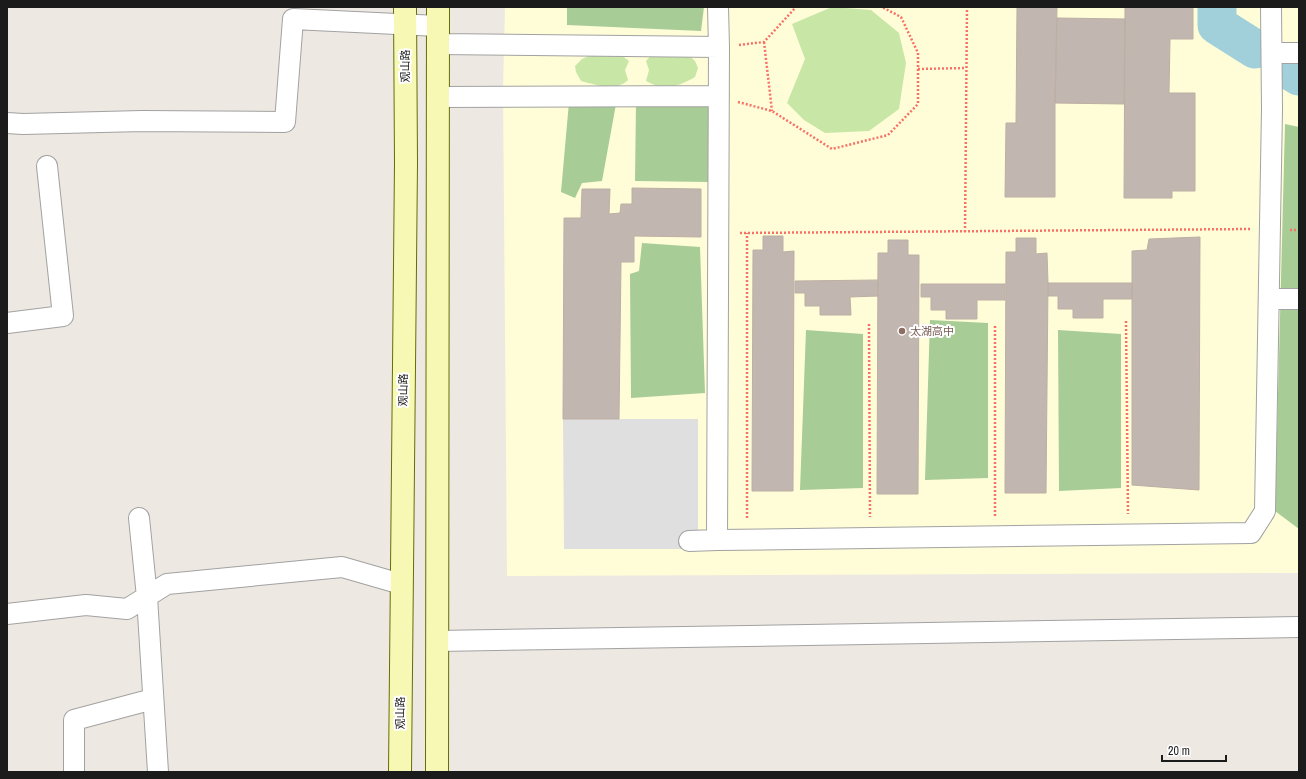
<svg xmlns="http://www.w3.org/2000/svg" width="1306" height="779" viewBox="0 0 1306 779" font-family="'Archivo Narrow','Noto Sans SC',sans-serif">
	<style>
		.education { fill: #fefdd8 }
		.grass { fill: #c8e7a6 }
		.forest { fill: #a7cc96 }
		.parking { fill: #dfdfdf }
		.lines { fill: none; stroke-linecap: round; stroke-linejoin: round }
		.river { stroke: #a1cfda; stroke-width: 39 }
		.building { fill: #c1b7b0; stroke: #beaea3 }
		.minor-casing { stroke: #a2a2a2; stroke-width: 22 }
		.secondary-casing { stroke: #666e06; stroke-width: 24 }
		.path { stroke: #f77167; stroke-width: 2.5; stroke-dasharray: 2 2; stroke-linecap: butt }
		.minor { stroke: #fff; stroke-width: 20 }
		.secondary { stroke: #f7f8b3; stroke-width: 22 }
		.education-dot { fill: #8d6e63; stroke: #fff; stroke-width: 1.5 }
		.labels { text-anchor: middle; dominant-baseline: central; stroke-width: 4; stroke-linejoin: round; paint-order: stroke }
		.street-label { font-size: 11px; fill: #1b1b1b; stroke: #fff }
		.education-label { font-size: 11px; fill: #785e54; stroke: #fff; text-anchor: start }
	</style>
	<rect width="100%" height="100%" fill="#ede8e1"/>
	<!-- education -->
	<path class="education" d="M505,7H1299V573L507,576L503,89Z"/>
	<!-- grass -->
	<path class="grass" d="M832,7L871,10L899,33L906,63L899,109L869,131L825,133L804,120L787,103L805,59L792,24Z
		M653,53L689,55L695,61L698,68L695,77C678,87 663,91 646,81L649,70L646,61Z
		M593,54L621,55L629,61L625,70L628,80C615,92 597,85 581,81L576,72L575,66L582,59Z"/>
	<!-- forest -->
	<path class="forest" d="M567,7H704L701,31L567,25Z
		M569,102L616,104L602,181L582,183L575,198L561,192Z
		M636,103L710,104L709,182L635,181Z
		M1285,124L1299,127V529L1275,511Z
		M642,243L700,247L705,393L631,398L630,274L639,271Z
		M930,320L988,323V478L925,480Z
		M806,330L863,334V488L800,490Z
		M1058,330L1121,334V488L1059,491Z"/>
	<!-- parking -->
	<path class="parking" d="M563,419H698V549H564Z"/>
	<g class="lines">
		<!-- river -->
		<path class="river" d="M1217,7V25L1255,49
			M1289,70L1299,76"/>
	</g>
	<!-- building -->
	<path class="building" d="M1017,7H1057L1055,103V197H1005L1006,123H1016Z
		M1125,7H1193V39H1170L1169,93H1195V191H1172V198H1124Z
		M1057,18L1125,19L1124,104L1055,103Z
		M632,188L701,189V237L634,236V262H621L619,419H563L564,218H581L582,189H610L609,214L620,213L621,204H632Z
		M763,236H783V252L794,251L793,491H752L753,250H763Z
		M1200,237L1199,490L1132,485V251L1147,250L1149,239Z
		M1016,238H1036V254L1047,253L1048,283L1046,493H1005L1006,252H1016Z
		M888,240H908V255H919L918,494H877L878,253H888Z
		M878,280V296L850,297L851,315H820V306H805V293H795V281Z
		M1048,283H1132V299H1103V318H1073V309H1058V296H1048Z
		M921,284H1005V300H977V319H946V310H931V297H921Z"/>
	<g class="lines">
		<defs>
			<path id="minor" d="M718,7L719,47L717,540L1251,533L1265,511L1272,109L1271,7
				M438,44L719,47
				M1272,53H1299
				M438,97L719,96
				M7,123L23,124L142,121L285,122L293,19L438,26
				M1269,299H1299
				M7,323L63,316L47,166
				M139,518L147,597L158,772
				M689,541L717,540
				M7,614L86,605L127,609L167,584L342,567L401,584
				M438,641L1299,627
				M74,772V720L153,699"/>
			<path id="secondary" d="M400,772L406,163L405,7
				M437,772L438,7"/>
		</defs>
		<!-- minor casing -->
		<use href="#minor" class="minor-casing"/>
		<!-- secondary casing -->
		<use href="#secondary" class="secondary-casing"/>
		<!-- path -->
		<path class="path" d="M764,42L772,111
			M739,45L764,42L796,7
			M918,69L966,68
			M738,102L772,111L832,149L888,135L918,104V53L901,17L882,7
			M1290,230H1299
			M965,232L967,7
			M740,233L1251,229
			M1126,321L1128,514
			M869,324L870,517
			M995,516V326
			M747,518V233"/>
		<!-- minor -->
		<use href="#minor" class="minor"/>
		<!-- secondary -->
		<use href="#secondary" class="secondary"/>
	</g>
	<!-- markers -->
	<circle class="education-dot" cx="902" cy="331" r="4"/>
	<g class="labels">
		<!-- street labels -->
		<g class="street-label">
			<text transform="translate(405 66) rotate(-90)">观山路</text>
			<text transform="translate(403 390) rotate(-89)">观山路</text>
			<text transform="translate(400 713) rotate(-90)">观山路</text>
		</g>
		<!-- education labels -->
		<g class="education-label">
			<text x="910" y="331">太湖高中</text>
		</g>
	</g>
	<!-- border -->
	<rect width="1306" height="779" fill="none" stroke="#1b1b1b" stroke-width="16"/>
	<!-- scale -->
	<path d="M1162 755v6h64v-6" fill="none" stroke="#1b1b1b" stroke-width="2"/>
	<text x="1168" y="755" font-size="12" fill="#1b1b1b" stroke="#ffffff" stroke-width="3" paint-order="stroke">20 m</text>
</svg>
